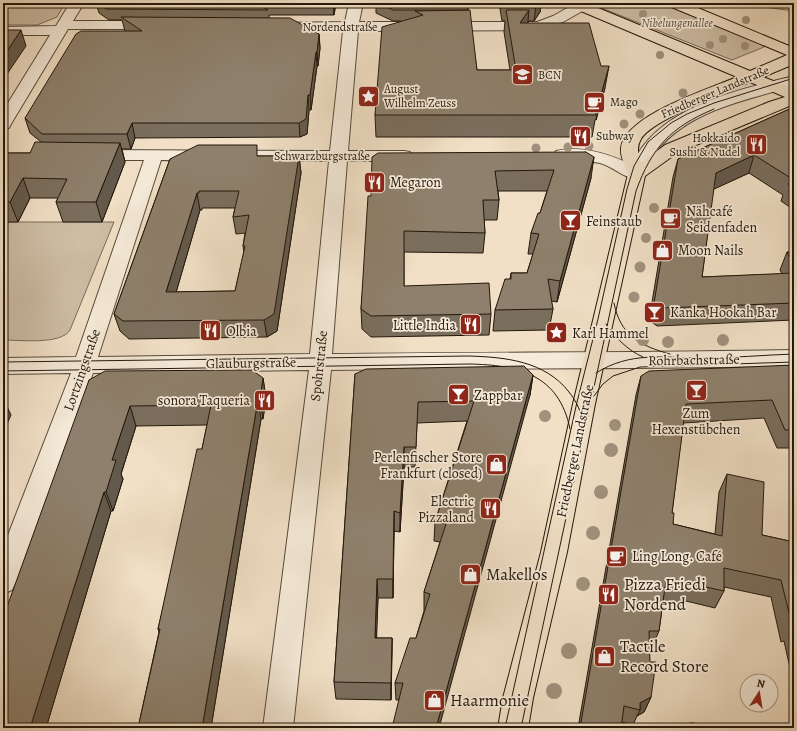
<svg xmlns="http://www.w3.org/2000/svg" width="797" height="731" viewBox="0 0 797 731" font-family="Alegreya,serif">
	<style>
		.green { fill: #cebea6; stroke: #786a58 }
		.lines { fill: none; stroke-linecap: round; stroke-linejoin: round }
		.minor-casing { stroke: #56493a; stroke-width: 2 }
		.major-casing { stroke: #23170b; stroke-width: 2 }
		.minor { fill: #f6ebda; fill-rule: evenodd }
		.major { fill: #f1e0c6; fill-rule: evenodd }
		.tram { stroke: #23170b; stroke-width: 1 }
		.tree { fill: #a1917d }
		.wall { fill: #7a6e5d; stroke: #23170b; fill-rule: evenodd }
		.shaded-wall { fill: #635a4c; stroke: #23170b }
		.building { fill: #8e806c; stroke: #23170b; fill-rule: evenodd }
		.labels { text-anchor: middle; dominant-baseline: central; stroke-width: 3.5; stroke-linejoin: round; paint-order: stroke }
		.far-park-label { font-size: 12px; font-style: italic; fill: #5f5141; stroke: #f6ebda }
		.far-street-label { font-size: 12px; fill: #23170b; stroke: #f6ebda }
		.far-poi-label { font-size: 12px; fill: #23170b; stroke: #f6ebda; text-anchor: start }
		.poi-label { font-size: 14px; fill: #23170b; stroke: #f6ebda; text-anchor: start }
		.street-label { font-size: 14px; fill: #23170b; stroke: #f6ebda }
		.near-poi-label { font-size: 17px; fill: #23170b; stroke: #f6ebda; text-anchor: start }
	</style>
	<rect width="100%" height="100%" fill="#f1e0c6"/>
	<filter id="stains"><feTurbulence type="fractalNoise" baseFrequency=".005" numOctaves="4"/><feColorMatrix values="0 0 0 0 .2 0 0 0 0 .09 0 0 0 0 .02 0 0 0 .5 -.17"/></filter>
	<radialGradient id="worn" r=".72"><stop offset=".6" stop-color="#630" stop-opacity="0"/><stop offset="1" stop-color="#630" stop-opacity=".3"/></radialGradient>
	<!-- green -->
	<path class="green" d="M3,3H65L57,17L37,25H3Z
		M589,3H666L748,37L758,41L764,47L732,60Z
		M733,3H794V11Z
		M3,222H114L70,330C61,345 20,340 3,340Z"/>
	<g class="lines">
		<defs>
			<path id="minor" d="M70,3H84L73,21H153L158,22L160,25L158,28L153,29H68L11,124L9,128L3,129V111L50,35H3V27L56,26Z
				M349,3H363L359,22H537L553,16L576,3H586L588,6L586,9L563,22L539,30L358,31L348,151H404L410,152L413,156L410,160L404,161H347L332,354C486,352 640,353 794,350V366C640,369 485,368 331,370L293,728H263L309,370L93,373L16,582L12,590L3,594V548L71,373L3,374V358L76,357L144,160H94L88,159L85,155L88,151L94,150L330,151L343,31H276L271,30L269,27L271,24L276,23L345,22ZM161,160L329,161L310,354L98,357Z
				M794,76V86C747,100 693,109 659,148C651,157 650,168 643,178C627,182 615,167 600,163C585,160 570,162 556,159L553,155L556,151C582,145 609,154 632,165C657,107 738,90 794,76Z"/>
			<path id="major" d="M567,3H586L750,71L787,55L669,6L667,3H686L794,48V64L763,77L794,89V104L677,153L645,176L595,404L567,552L533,698L528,728H498L503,698L541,552L573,404L628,174C625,166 620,156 621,148C625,115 709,89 737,77L569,6ZM750,82L785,97L769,102L665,145L641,163C638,155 636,147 641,139C653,119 726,93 750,82Z"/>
		</defs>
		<!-- minor casing -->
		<use href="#minor" class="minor-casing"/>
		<!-- major casing -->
		<use href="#major" class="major-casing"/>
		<!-- minor -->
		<use href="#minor" class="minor"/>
		<!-- major -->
		<use href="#major" class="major"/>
		<!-- tram -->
		<path class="tram" d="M614,303C620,335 640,346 670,354
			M606,324C616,338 627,350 643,357
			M3,362L468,356C505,357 545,361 569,392C577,402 582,413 583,426
			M3,371L469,364C518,365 559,374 570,429
			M596,373C631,351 663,358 703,358C733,358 764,355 794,354
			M594,396L603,384L613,376L640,367L794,362
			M505,728L577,402L598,319L627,189L634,166L648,142L671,123L687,114L714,103L794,78
			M521,728L636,191C652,147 671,127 714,109"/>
	</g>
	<!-- trees -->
	<g class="tree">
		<circle cx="643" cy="14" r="4"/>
		<circle cx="746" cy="20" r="4"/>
		<circle cx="697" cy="22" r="4"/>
		<circle cx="723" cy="39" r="4"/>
		<circle cx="710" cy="45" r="4"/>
		<circle cx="745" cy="46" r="4"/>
		<circle cx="660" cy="55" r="4"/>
		<circle cx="683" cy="93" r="4.5"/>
		<circle cx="640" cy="114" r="4.5"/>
		<circle cx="624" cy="124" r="4.5"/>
		<circle cx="589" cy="146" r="4.5"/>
		<circle cx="568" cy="147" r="4.5"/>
		<circle cx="536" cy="148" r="4.5"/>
		<circle cx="654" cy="208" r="5"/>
		<circle cx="646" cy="238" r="5"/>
		<circle cx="640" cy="267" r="5.5"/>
		<circle cx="634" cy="297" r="5.5"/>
		<circle cx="643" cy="340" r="6"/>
		<circle cx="723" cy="340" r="6"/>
		<circle cx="668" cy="342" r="6"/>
		<circle cx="545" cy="416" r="6"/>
		<circle cx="615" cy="425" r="6"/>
		<circle cx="611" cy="450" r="7"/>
		<circle cx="601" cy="492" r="7"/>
		<circle cx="593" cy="533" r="7"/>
		<circle cx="583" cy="584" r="7"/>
		<circle cx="569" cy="651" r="8"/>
		<circle cx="554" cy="691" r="8"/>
	</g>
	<!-- wall -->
	<path class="wall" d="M96,3H336L334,15H269V18L319,34L320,48L318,66H317L311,110H309L307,134L300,137L135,138L131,149H122L125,162L102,222H63L56,202L58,198H30L18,222H3V153H30L41,142L30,133L25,118L125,31L122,20H109L99,13Z
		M376,3H467L477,70H510L504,32L505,21H502L499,3H541L540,12L534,21H528V23L605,88L596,120H595L592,137H376L375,115L401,21H393L376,13Z
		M794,107V210L781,201L783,195L749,173L713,189L702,277L782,274L780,270L787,252H794V320L657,326L649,320L673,177L678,159Z
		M586,152L591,178L557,302L551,301L553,309L549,330L493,331L495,310L510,279L511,273H527L533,254H528L531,233L540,213L547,191H498L499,200L497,220H484L485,233L483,253L404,252V286L491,314L489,335L371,337L362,329L361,309L371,196Z
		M258,156H299L301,173L277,331L267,337L129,339L120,331L114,314L170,159ZM202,208H235L233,217L236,234L245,233L243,246L244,252L235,291L176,292L200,210H202Z
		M794,365V448H777L764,418L683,423L672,513L673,524L715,534L719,492L727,474L762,535L794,542V686L784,641L781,642L771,597L724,587V591L715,608L686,601L683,606L663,601L659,631L652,647H649L651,697L644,712L637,716L633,725L622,722L621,728H578L636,395L641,376Z
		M355,374L533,375L530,395L399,700H396L395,683L416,638L424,611V592L440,542L434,541L435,522L467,421L417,423L415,467H404L400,532L394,531L393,598H378L376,638H392L391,700L336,699L334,682Z
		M263,378L266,398L263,419H261L211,728H138L159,632L158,629L202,449L207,425L136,426L121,474L123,479L113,511H111L46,728L89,380Z
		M690,723L737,728H687Z"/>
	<!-- shaded-wall -->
	<path class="shaded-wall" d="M334,3H336L334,15L333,4Z
		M538,3H541L540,12L534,21L536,5Z
		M529,10L527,32L520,23Z
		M21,30L26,46L3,80V57Z
		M319,34L320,48L318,66L317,52Z
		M316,52L317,66L311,110L310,95Z
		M609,66L605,88L596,120L600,98Z
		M308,95L309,110L307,134L300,137L299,123Z
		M132,123L135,138L131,149L127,134Z
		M120,143L125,162L102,222L96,202Z
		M754,155L749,173L710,191L716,173Z
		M299,156L301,173L277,331L267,337L264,320Z
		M594,157L591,178L557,302L560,281Z
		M23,178L30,198L18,222L10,202Z
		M197,193L200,210L171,310L166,292Z
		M533,375L530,395L439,728H436Z
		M263,378L266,398L263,419L260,399Z
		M3,398L11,415L3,433Z
		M258,400L261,419L211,728H202Z
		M130,406L136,426L121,474L123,479L113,511L106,492L112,460Z
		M404,447V467L400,532V513Z
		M104,492L111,511L46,728H30Z
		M394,511V531L393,598V579Z
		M377,579L378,598L376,656L375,638Z
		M392,638V655L391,700V683Z
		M651,697L644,712L637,716L640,710V703Z"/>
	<!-- building -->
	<path class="building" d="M98,3H334L333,4H257L268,10L106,9Z
		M378,3H467L468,10H393Z
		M503,3H538L536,5L504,6Z
		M470,10L477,70H516L506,10H529L520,23H589L601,66H609L600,98H591L596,115H375L382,27L423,15L415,11Z
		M121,17L290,18L319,34L317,52H316L310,95H308L306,119L299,123H132L127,134H42L25,118L76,34L81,31H142Z
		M3,30H21L3,57Z
		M794,107V180L754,155L716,173L702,277L794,273V303L662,308L654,303L678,159Z
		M35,142L120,143L96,202H56L67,179L23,178L10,202H3V153H30Z
		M198,145H257V156H299L274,314L264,320L123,321L114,314L170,159ZM199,191H239L233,217L249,215L243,246H245L235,291L166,292L197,193H199Z
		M586,152L594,157L560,281L548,279L553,309L495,310L505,279H511V273H527L539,234L531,233L538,213H540L554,170L495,171L499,200H483L485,233L404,231V286L489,283L491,314L371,316L361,309L368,196H371L372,157L378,153Z
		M794,181V188L788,184Z
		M787,252H794V266Z
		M794,365V430H785L772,400L686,404L672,513H674L673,524L722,536L727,474L764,482L762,535L794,542V625H792L781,580L724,568V591L692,584L691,589L670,584L669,580H666L659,631H649L650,662H656L651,697L640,703V710L624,706L621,728H580L641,376L649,371Z
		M524,366L533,375L436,728H392L403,683H395L410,638H416L430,594L424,592L446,524L435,522L474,401L418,402L416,447H404L400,513L394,511L393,579H377L375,638H392L391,683L334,682L355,374L366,369Z
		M252,370L263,378L260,399L258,400L202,728H138L160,629H158L197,449H202L211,405L130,406L112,460H116L106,492H104L30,728H3V618L89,380L105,371Z
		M690,723L737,726V728H691Z
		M330,726L389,728H330Z"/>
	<!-- icons -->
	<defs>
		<symbol id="university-square" viewBox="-11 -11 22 22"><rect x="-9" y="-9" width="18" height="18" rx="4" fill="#8f2418" stroke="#f6ebda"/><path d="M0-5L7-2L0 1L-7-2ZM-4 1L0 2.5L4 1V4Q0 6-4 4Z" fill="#fff"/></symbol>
		<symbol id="sight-square" viewBox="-11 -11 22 22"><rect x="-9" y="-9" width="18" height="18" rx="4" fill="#8f2418" stroke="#f6ebda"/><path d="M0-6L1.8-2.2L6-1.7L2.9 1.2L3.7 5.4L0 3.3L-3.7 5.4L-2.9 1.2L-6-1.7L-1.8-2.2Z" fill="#fff"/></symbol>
		<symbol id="cafe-square" viewBox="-11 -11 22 22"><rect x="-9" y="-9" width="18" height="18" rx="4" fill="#8f2418" stroke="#f6ebda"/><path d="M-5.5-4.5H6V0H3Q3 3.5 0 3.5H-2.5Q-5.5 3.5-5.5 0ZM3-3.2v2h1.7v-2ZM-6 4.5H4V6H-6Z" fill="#fff"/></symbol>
		<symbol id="restaurant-square" viewBox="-11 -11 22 22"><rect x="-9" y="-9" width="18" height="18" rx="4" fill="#8f2418" stroke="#f6ebda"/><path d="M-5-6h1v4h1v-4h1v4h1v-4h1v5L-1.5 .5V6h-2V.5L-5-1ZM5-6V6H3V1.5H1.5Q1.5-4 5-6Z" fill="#fff"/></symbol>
		<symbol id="bar-square" viewBox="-11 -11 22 22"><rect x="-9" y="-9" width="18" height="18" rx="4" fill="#8f2418" stroke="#f6ebda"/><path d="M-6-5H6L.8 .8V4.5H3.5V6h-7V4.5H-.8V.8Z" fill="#fff"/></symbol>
		<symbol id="shop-square" viewBox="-11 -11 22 22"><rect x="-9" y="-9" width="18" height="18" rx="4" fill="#8f2418" stroke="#f6ebda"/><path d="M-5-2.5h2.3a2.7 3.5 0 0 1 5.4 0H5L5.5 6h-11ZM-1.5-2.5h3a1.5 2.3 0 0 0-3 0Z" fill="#fff"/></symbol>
	</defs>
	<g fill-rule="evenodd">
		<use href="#university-square" x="510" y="62" width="25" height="25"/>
		<use href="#sight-square" x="356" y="84" width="25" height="25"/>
		<use href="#cafe-square" x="582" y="90" width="25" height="25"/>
		<use href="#restaurant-square" x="568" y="124" width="25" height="25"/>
		<use href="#restaurant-square" x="744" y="132" width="25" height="25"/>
		<use href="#restaurant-square" x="362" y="170" width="25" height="25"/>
		<use href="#cafe-square" x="658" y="206" width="25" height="25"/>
		<use href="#bar-square" x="558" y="208" width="25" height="25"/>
		<use href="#shop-square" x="650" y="238" width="25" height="25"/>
		<use href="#bar-square" x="642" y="300" width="25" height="25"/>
		<use href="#restaurant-square" x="458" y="312" width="25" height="25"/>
		<use href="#restaurant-square" x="198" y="318" width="25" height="25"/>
		<use href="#sight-square" x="544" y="320" width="25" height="25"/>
		<use href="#bar-square" x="684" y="378" width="25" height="25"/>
		<use href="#bar-square" x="446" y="382" width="25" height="25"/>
		<use href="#restaurant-square" x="252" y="388" width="25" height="25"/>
		<use href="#shop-square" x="484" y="452" width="25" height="25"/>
		<use href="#restaurant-square" x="478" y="496" width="25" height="25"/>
		<use href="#cafe-square" x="604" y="544" width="25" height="25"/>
		<use href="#shop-square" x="458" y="562" width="25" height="25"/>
		<use href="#restaurant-square" x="596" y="582" width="25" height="25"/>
		<use href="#shop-square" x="592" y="644" width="25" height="25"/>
		<use href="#shop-square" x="422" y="688" width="25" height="25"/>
	</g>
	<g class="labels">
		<!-- far-park labels -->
		<g class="far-park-label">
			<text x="677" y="23">Nibelungenallee</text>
		</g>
		<!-- far-street labels -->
		<g class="far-street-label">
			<text x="340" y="27">Nordendstraße</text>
			<text transform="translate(715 92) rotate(-23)">Friedberger Landstraße</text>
			<text x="322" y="156">Schwarzburgstraße</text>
		</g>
		<!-- far-poi labels -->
		<g class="far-poi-label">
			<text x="538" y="75">BCN</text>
			<text x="384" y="89">August<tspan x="384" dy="14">Wilhelm Zeuss</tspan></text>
			<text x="610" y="102">Mago</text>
			<text x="596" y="136">Subway</text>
			<text x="740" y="138" text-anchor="end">Hokkaido<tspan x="740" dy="14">Sushi &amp; Nudel</tspan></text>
		</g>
		<!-- poi labels -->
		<g class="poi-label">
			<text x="390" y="182">Megaron</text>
			<text x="686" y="211">Nähcafé<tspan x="686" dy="16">Seidenfaden</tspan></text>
			<text x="586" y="221">Feinstaub</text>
			<text x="678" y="250">Moon Nails</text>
			<text x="670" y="312">Kanka Hookah Bar</text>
			<text x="456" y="325" text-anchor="end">Little India</text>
			<text x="226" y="331">Olbia</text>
			<text x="572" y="333">Karl Hammel</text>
			<text x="474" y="395">Zappbar</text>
			<text x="250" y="400" text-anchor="end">sonora Taqueria</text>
			<text x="696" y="413" text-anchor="middle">Zum<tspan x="696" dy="16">Hexenstübchen</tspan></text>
			<text x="482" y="457" text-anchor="end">Perlenfischer Store<tspan x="482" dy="16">Frankfurt (closed)</tspan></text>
			<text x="474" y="501" text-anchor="end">Electric<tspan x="474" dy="16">Pizzaland</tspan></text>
			<text x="632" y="556">Ling Long. Café</text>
		</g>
		<!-- street labels -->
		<g class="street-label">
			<text transform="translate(694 360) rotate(-1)">Rohrbachstraße</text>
			<text transform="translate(251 363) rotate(-1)">Glauburgstraße</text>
			<text transform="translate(319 366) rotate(-84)">Spohrstraße</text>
			<text transform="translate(82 370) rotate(-71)">Lortzingstraße</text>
			<text transform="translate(575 451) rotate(-78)">Friedberger Landstraße</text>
		</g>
		<!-- near-poi labels -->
		<g class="near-poi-label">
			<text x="486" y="574">Makellos</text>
			<text x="624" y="584">Pizza Friedi<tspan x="624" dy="20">Nordend</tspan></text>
			<text x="620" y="646">Tactile<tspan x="620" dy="20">Record Store</tspan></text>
			<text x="450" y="700">Haarmonie</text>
		</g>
	</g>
	<!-- margin -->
	<rect width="797" height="731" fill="none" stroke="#f1e0c6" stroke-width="16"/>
	<rect x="4" y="4" width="789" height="723" fill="none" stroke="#23170b" stroke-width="2"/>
	<rect x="8" y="8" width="781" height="715" fill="none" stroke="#23170b"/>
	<!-- north arrow -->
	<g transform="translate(759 693) rotate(12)"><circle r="19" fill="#f6ebda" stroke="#a29687"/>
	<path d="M0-3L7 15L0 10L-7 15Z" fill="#8f2418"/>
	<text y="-6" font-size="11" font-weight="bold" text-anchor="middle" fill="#23170b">N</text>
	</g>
	<rect width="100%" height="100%" filter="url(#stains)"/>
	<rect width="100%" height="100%" fill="url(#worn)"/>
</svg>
